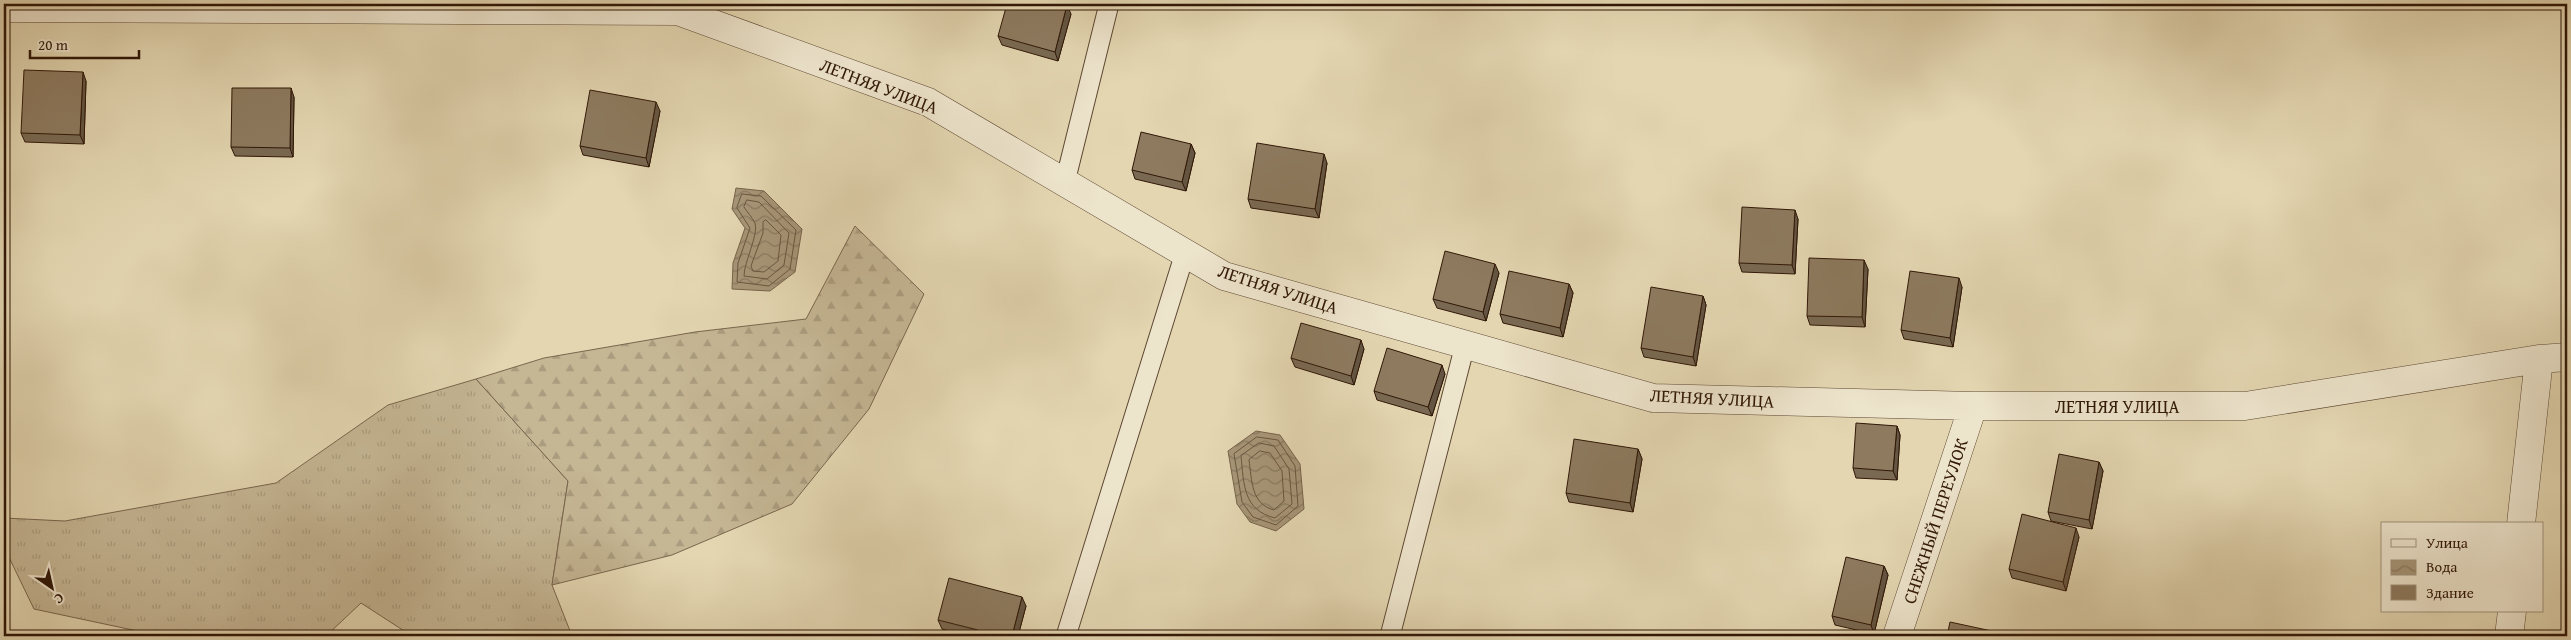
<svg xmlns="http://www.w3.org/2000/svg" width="2571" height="640" viewBox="0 0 2571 640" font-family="'Gentium Book Plus',serif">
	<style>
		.grass { fill: url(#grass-tufts); stroke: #7a664e }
		.forest { fill: url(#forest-firs); stroke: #7a664e }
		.water { fill: url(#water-waves); stroke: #77634a }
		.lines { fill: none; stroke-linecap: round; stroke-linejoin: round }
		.shore { stroke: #6b563f; stroke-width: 1 }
		.service-casing { stroke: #5d4732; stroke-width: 21 }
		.minor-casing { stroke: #5d4732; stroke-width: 29 }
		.service { stroke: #ede4cc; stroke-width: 19 }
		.minor { stroke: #ede4cc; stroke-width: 28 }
		.wall { fill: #796952; stroke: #301707 }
		.shaded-wall { fill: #635542; stroke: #301707 }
		.building { fill: #8d7a5f; stroke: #301707 }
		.labels { text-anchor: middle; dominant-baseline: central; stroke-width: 4; stroke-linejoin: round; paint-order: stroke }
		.street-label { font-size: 18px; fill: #301707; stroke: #ede4cc }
	</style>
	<defs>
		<pattern id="grass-tufts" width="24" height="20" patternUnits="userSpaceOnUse" patternTransform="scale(1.25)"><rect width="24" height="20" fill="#c5b694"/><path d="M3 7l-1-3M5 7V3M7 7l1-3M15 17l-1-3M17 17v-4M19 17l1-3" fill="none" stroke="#aa9c7e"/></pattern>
		<pattern id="forest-firs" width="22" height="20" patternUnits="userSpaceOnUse" patternTransform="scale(1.25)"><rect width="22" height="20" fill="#c5b694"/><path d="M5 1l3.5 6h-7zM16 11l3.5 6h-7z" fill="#aa9c7e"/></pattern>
		<pattern id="water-waves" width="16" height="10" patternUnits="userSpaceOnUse" patternTransform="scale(1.25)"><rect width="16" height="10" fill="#a69577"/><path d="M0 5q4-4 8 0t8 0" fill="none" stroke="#887960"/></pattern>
	</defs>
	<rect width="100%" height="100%" fill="#e3d6b1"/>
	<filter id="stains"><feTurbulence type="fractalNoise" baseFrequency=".004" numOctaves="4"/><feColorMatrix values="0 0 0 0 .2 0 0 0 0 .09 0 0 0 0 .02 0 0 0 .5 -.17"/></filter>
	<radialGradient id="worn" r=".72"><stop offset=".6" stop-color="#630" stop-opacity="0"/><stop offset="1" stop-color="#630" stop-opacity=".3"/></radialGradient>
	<!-- grass -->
	<path class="grass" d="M476,379L568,481L552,585L572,636H412L361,603L326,636H161L34,609L4,547V518L65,521L276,483L388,405Z"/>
	<!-- forest -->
	<path class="forest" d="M855,226L924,294L869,409L792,504L672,555L552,585L568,481L476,379L544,358L695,332L806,319Z"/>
	<!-- water -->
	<path class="water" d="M736,188L764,191L802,229L795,272L770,291L732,289L733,263L745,228L732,209Z
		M1256,431L1280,435L1300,464L1304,509L1276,531L1250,522L1237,504L1228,451Z"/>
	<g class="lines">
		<!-- shore -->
		<path class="shore" d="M742,194L761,196L796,230L790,269L769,286L737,282L738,263L750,228L737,208Z
			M747,200L759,202L789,233L784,265L767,279L744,276C744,262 759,234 755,223C752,217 747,212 744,207Z
			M766,220L781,235L778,261L764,272L753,271L751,266L763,233V222Z
			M1257,437L1278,440L1295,466L1298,506L1276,525L1253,517L1242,502L1234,454Z
			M1259,443L1274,446L1289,469L1292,504L1275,518C1243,510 1244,485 1241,456Z
			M1260,451L1270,453L1282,471L1284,501L1274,510C1251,504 1252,481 1249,460Z"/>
		<defs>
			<path id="service" d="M1065,182L1109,4
				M1066,636L1185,253
				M1390,636L1465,345"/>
			<path id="minor" d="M4,8L678,11L928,102L1224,276L1653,398L1973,406H2245L2539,359L2567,357
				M2521,524L2539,359
				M1897,636L1973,406
				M2509,636L2512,611"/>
		</defs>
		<!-- service casing -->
		<use href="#service" class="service-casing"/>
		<!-- minor casing -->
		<use href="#minor" class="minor-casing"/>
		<!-- service -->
		<use href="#service" class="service"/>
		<!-- minor -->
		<use href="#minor" class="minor"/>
	</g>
	<!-- wall -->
	<path class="wall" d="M1071,14L1058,61L1002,45L998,36Z
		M86,81L84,144L25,142L21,133Z
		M294,97L293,157L235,156L231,147Z
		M660,111L649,167L583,155L580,146Z
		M1191,144L1195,153L1186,191L1135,179L1132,170Z
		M1327,163L1319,218L1251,208L1248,199Z
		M1798,219L1795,274L1742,272L1739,263Z
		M1868,269L1865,327L1810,325L1807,316Z
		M1499,273L1486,321L1437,308L1433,299Z
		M1569,284L1573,293L1563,337L1503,323L1500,314Z
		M1962,287L1953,347L1904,339L1901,330Z
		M1703,296L1706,305L1696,366L1644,357L1641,348Z
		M1364,349L1354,385L1295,367L1291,358Z
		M1445,374L1432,416L1377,400L1374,391Z
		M1897,426L1900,435L1897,480L1856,478L1853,468Z
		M1638,449L1642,459L1633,512L1569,502L1566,493Z
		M2099,462L2103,471L2092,529L2051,521L2048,512Z
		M2079,537L2066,591L2012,578L2009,569Z
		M1884,566L1888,575L1874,634L1835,625L1832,616Z
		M1026,606L1018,636H969L942,629L938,620Z"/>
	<!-- shaded-wall -->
	<path class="shaded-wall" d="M1067,5L1071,14L1058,61L1055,52Z
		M83,72L86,81L84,144L80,135Z
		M291,88L294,97L293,157L290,148Z
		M656,102L660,111L649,167L646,158Z
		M1191,144L1195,153L1186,191L1182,182Z
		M1324,154L1327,163L1319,218L1315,209Z
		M1795,210L1798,219L1795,274L1792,265Z
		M1864,260L1868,269L1865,327L1862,317Z
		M1495,264L1499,273L1486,321L1483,312Z
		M1959,278L1962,287L1953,347L1950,338Z
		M1569,284L1573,293L1563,337L1560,328Z
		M1703,296L1706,305L1696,366L1693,357Z
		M1361,340L1364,349L1354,385L1351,376Z
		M1442,365L1445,374L1432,416L1428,407Z
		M1897,426L1900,435L1897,480L1893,471Z
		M1638,449L1642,459L1633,512L1630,503Z
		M2099,462L2103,471L2092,529L2089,520Z
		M2076,528L2079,537L2066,591L2063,582Z
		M1884,566L1888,575L1874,634L1871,625Z
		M1022,597L1026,606L1018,636H1012Z"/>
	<!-- building -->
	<path class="building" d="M1007,4H1064L1067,5L1055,52L998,36Z
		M24,70L83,72L80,135L21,133Z
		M232,88H291L290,148L231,147Z
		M590,90L656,102L646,158L580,146Z
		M1141,132L1191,144L1182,182L1132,170Z
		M1257,143L1324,154L1315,209L1248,199Z
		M1742,207L1795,210L1792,265L1739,263Z
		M1445,251L1495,264L1483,312L1433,299Z
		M1809,258L1864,260L1862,317L1807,316Z
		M1509,271L1569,284L1560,328L1500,314Z
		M1910,271L1959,278L1950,338L1901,330Z
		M1651,287L1703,296L1693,357L1641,348Z
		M1301,323L1361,340L1351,376L1291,358Z
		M1387,348L1442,365L1428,407L1374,391Z
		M1856,423L1897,426L1893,471L1853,468Z
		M1574,439L1638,449L1630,503L1566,493Z
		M2059,454L2099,462L2089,520L2048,512Z
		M2022,514L2076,528L2063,582L2009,569Z
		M1846,557L1884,566L1871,625L1832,616Z
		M949,578L1022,597L1012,636H976L978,630L938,620Z
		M1950,622L2001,633V636H1947Z"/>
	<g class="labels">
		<!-- street labels -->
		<g class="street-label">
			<text transform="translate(879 86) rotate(21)">ЛЕТНЯЯ УЛИЦА</text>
			<text transform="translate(1278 289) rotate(18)">ЛЕТНЯЯ УЛИЦА</text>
			<text transform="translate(1712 398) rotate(3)">ЛЕТНЯЯ УЛИЦА</text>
			<text x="2117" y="406">ЛЕТНЯЯ УЛИЦА</text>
			<text transform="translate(1935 521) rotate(-72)">СНЕЖНЫЙ ПЕРЕУЛОК</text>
		</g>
	</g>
	<!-- margin -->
	<rect width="2571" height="640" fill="none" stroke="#e3d6b1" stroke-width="20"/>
	<rect x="5" y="5" width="2561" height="630" fill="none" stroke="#301707" stroke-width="2.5"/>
	<rect x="10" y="10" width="2551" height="620" fill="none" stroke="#301707"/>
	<!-- legend -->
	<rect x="2381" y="522" width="162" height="90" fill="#ede4cc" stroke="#a1927d"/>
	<rect x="2391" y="539" width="25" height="8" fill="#ede4cc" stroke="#a1927d"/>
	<text x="2426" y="548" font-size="15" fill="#301707">Улица</text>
	<rect x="2391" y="560" width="25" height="15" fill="url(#water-waves)" stroke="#a1927d"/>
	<text x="2426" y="572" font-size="15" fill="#301707">Вода</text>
	<rect x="2391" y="585" width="25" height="15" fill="#8d7a5f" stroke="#a1927d"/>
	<text x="2426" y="598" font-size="15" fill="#301707">Здание</text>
	<!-- north arrow -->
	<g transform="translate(52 588) rotate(146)" stroke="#ede4cc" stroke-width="4" paint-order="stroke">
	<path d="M0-4L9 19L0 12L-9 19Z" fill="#301707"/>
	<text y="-8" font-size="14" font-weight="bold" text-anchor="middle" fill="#301707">С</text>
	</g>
	<!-- scale -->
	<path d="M30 50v8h109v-8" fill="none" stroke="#301707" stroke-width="2.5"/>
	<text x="38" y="50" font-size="15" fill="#301707" stroke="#ede4cc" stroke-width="4" paint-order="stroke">20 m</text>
	<rect width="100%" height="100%" filter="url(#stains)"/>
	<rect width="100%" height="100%" fill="url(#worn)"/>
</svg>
